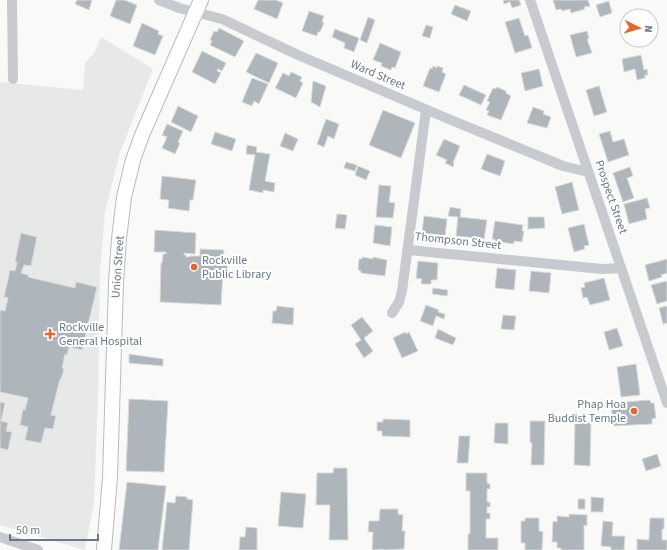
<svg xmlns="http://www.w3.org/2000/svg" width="667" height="550" viewBox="0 0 667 550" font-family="'Source Sans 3',sans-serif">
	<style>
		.built { fill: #e7e8e8 }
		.building { fill: #aeb5bb; stroke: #dbdbd9 }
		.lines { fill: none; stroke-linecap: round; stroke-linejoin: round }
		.secondary-casing { stroke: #b7bcc1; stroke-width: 16 }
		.minor { stroke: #c7cace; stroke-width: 10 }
		.secondary { stroke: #fff; stroke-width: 14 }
		.poi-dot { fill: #e1692f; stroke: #fff; stroke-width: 1.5 }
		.labels { text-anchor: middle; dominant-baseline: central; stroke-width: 4; stroke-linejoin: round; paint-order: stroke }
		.street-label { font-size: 12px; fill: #697787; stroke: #fff }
		.poi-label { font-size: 12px; fill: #697787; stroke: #fff; text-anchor: start }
	</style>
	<rect width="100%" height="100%" fill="#f9f9f7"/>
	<!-- built -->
	<path class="built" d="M101,37L153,69L119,155L105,213L100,271L98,397L94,502L85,550L0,525V75V82L83,90L85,63L94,53Z"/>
	<!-- building -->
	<path class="building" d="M77,0H92L89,10L75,4Z
		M116,0H124L137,5L130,24L110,16Z
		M258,0H276L283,3L277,19L254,9Z
		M503,0H519L521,5L512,8L510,2L504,4Z
		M553,0H588L590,6L584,7L585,9L571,13L570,9L562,11L561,9L556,10Z
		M609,1L612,13L600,17L596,5Z
		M455,5L471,11L467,21L451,14Z
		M309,11L324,16L322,22L324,23L320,32H318L317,36L302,31Z
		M368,17L375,20L367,43L360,40Z
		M519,18L525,36L528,35L532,48L515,53L505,22Z
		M142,23L159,31L158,34L163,36L155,55L133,46Z
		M426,25L433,27L430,38L422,36Z
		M219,28L244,41L235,57L210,45L212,41L210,40L214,31L217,32Z
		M335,29L359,38L354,52L344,48L345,43L332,37Z
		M587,31L589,39H587L592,53L576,57L570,35Z
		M380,43L401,52L395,68L392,67L391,70L381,66L382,63L373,60Z
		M202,51L226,63L222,71L218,69L217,71L221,73L215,84L192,72Z
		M256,53L278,63L269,83L246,72Z
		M641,55L644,70L647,69L648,75H645V78L637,80L635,69L624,72L622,59Z
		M433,66L437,68V66L443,68L442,72L446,74L439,92L423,86L430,68L432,69Z
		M539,69L543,86L525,91L521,73Z
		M291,72L302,77L300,81L303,83L296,98L275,88L283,73L289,76Z
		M252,78L268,84L259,104L254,101L252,106L242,102Z
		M313,81L326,86L320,107L311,102Z
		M464,85L486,95L481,105L459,95Z
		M599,86L607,112L594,116L586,90Z
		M497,87L506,91V93L511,96L501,120L487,115L489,111L486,110L490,102L487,101L493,88L496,89Z
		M178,106L198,116L191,132L171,122Z
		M533,107L544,111L543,114L551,117L547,128L527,123Z
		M383,110L415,123L401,158L369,145Z
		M326,119L339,124L334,139L328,136L324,147L317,144Z
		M167,124L183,131L178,142L180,143L175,154L162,148L167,137L162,135Z
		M610,131L613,142L624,139L629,155L608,162L599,134Z
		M215,132L236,139L232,151L211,144Z
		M285,133L298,139L293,151L280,146Z
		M444,139L460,146L453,163H454L453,167L445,163L447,160L436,155Z
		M247,145L257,147L256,152L270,154L265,181L275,183L274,192L263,190V193L249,190L255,155L246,154Z
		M487,154L505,161L500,176L481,169Z
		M346,162L357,165L355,171L344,168Z
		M358,166L370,171L366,180L355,175Z
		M630,167L633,176L627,178L634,198L623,202L613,173Z
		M162,176L196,180L193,200H190L189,211L168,208L169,200L160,199Z
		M572,182L579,210L562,214L555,187Z
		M379,185L391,186L389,202L395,203L393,218L376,217Z
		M647,198L650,208L645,209L647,219L629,224L624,204Z
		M450,207L461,209L460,217L487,220L484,239L456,236L458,217L448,216Z
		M337,214L347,215L345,229L335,228Z
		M424,216L447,219L445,236L422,233Z
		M528,217H544L545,228L528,229Z
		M495,221L523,225L522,231H524L522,242L514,241V244L494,241L495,239H492Z
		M584,224L589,245L584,246L585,249L574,252L568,228Z
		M375,225L392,227L390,246L373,243Z
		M155,230L196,233L195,254L184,253V255H186V257H189L190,256H200V249L224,250L223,261H228L227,271H223L221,305L160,302L161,263H162L163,254H166V252H154Z
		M21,233L37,237L31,266L24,265L21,273L28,275V277L75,288L76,282L97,287L82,350L69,347L67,355L65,354L62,368L64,369L61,379H60L51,415L56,416L53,429L45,428L41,443L25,440L28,427L20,425L23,409L25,410L28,398L0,392V310L5,311L8,298L4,297L10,270L15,271L17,262L15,261Z
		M362,257L373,259V257L387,260L385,276L361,273V271L358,270L359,259H362Z
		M667,259V273L661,275L662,277L649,281L645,265Z
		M418,261L438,263L437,280H431V284H421L422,279L416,278Z
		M497,268L516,270L514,290L495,288Z
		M531,271L551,273L549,293L529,291Z
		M604,278L610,300L590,305L587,297L583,298L581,288L585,287L584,283Z
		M667,281V301L657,304L651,285Z
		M433,288L448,290L447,296L432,294Z
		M426,305L439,310L438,312L445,314L444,319L436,316L433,326L420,321Z
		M277,306L294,308L293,325L272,323L273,311H276Z
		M667,306V323L663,324L659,308Z
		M503,315L516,316L514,330L501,329Z
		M362,317L373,331L364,338L373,351L364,358L355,344L361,340L351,325Z
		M617,328L623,346L609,350L604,332Z
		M438,329L456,338L453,345L435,338Z
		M405,332L406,334L409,332L418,351L402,358L393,338Z
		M129,354L163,359V366L129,363Z
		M636,364L640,395L621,397L617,367Z
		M129,399L168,401L164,472L126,471Z
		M650,400L651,403H654L656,418L652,419V424L613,426L611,403Z
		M0,402L5,403L1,421L8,423L6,431L12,432L8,450L0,448Z
		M383,419L410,420V437L382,436V431H377V422H383Z
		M530,421H545L544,465H531L532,443H530Z
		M575,422L591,423L590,466L574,465Z
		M495,423H508V444L494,443Z
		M459,436H470L468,463H457Z
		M657,454L661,466L646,471L642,459Z
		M334,468H347L348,540H329L330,505H316L317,473H333Z
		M466,473H487V483L490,484V489H487V502H490V507H487V513H490V519H486V538H498V550H468V534H470V491H466Z
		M127,482L166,486L158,550H119Z
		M281,492L306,494L303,528L278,526Z
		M176,496L187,497V499L193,500L189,550H162L167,502L175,503Z
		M591,497L604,498L603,512H591Z
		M578,499H585V509H578Z
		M380,509H398V514L403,515L402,531H405L404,549L383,550V549L373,550L372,549L373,532H368L369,521H379Z
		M569,514L587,515V526L584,525V550H561V548H557V542H552L553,521L557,522V516L569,517Z
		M525,518H539V531L543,532L542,550H525V543H521V521H525Z
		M650,518H664V529H662V540H667V550H637V539L649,540Z
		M603,521L613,522L612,536H625L624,550H611V547L601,546Z
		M246,527L257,528V550H239L240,537H245Z"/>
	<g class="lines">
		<defs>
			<path id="secondary" d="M104,550L110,477L116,282L119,239L124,197L133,160L142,135L201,0"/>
		</defs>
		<!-- secondary casing -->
		<use href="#secondary" class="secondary-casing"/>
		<!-- minor -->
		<path class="minor" d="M12,0L13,79
			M159,0L179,8L222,19L298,55L451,120L563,166L588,172
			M530,0L667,403
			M408,250L602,269L621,268
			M392,313L399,302L402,291L426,110
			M0,537L38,550"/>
		<!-- secondary -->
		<use href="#secondary" class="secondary"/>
	</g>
	<!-- markers -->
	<g class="poi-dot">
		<circle cx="194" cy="267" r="4"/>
		<path d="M48 328h4v4h4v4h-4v4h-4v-4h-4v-4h4z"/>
		<circle cx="634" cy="411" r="4"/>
	</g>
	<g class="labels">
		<!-- street labels -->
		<g class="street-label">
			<text transform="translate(378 75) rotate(23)">Ward Street</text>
			<text transform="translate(611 197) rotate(71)">Prospect Street</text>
			<text transform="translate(458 241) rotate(6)">Thompson Street</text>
			<text transform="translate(118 267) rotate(-86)">Union Street</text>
		</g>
		<!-- poi labels -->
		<g class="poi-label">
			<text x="202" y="260">Rockville<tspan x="202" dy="14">Public Library</tspan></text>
			<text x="59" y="327">Rockville<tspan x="59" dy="14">General Hospital</tspan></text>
			<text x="626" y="404" text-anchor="end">Phap Hoa<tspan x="626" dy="14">Buddist Temple</tspan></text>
		</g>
	</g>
	<!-- north arrow -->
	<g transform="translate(639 28) rotate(95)"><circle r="19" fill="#ffffff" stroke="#c3c9cf"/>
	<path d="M0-3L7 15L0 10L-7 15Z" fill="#e1692f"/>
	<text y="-6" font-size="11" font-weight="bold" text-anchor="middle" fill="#697787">N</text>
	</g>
	<!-- scale -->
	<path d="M10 534v6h88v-6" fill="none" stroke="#697787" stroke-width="2"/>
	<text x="16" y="534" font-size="12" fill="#697787" stroke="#ffffff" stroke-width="3" paint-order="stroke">50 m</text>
</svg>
